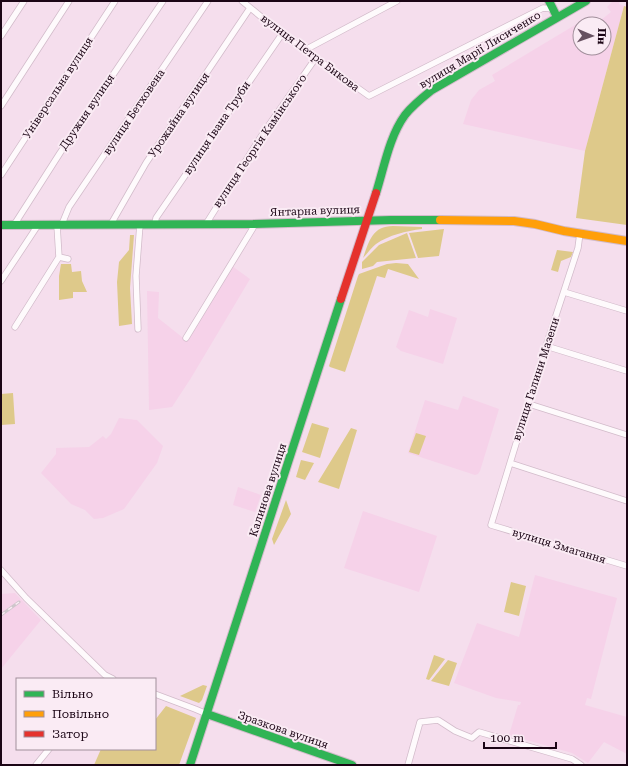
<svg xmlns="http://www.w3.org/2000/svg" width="628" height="766" viewBox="0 0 628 766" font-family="'Roboto Serif',serif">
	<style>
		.built { fill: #f6d2e9 }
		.green { fill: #dec98a }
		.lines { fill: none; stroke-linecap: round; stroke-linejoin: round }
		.street-casing { stroke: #d2bbca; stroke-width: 7 }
		.fast-casing { stroke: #d2bbca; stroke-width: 10 }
		.slow-casing { stroke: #d2bbca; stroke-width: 10 }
		.jam-casing { stroke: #d2bbca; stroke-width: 10 }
		.street { stroke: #fefafc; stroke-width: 5.5 }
		.fast { stroke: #30b455; stroke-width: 8 }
		.slow { stroke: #ff9f0a; stroke-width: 8 }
		.jam { stroke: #e5322d; stroke-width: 8 }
		.rail-casing { stroke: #cec6cb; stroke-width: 3 }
		.rail { stroke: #faebf4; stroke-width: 1.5; stroke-dasharray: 4.5; stroke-linecap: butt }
		.labels { text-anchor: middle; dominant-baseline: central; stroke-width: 4; stroke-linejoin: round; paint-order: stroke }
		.street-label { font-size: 11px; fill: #1b0515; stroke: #faebf4 }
	</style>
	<rect width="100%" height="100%" fill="#f5deed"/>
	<!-- built -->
	<path class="built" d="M613,1H620L619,4L624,6L585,151L463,124L471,100L479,90L495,81L492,75L590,16L595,24H580V48H604V24H596L611,12L607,7Z
		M232,266L250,279L191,378L172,407L149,410L147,291L159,292L158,318L187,341Z
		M430,309L457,318L443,364L401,351L396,347L409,310L428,317Z
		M463,396L499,409L480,471L478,474L475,475L408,453L425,400L458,410Z
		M119,418L137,420L163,446L157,463L124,509L103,518L94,519L85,510L71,504L41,473L56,454V448L89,447L103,436L106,439L111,434Z
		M238,487L261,495L255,512L233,505Z
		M363,511L437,536L419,592L344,568Z
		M535,575L617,598L591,699L587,698L585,705L627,717V754L604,742L588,763L572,753L509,735L518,705H520L521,702L496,698L454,683L477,623L519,637Z
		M15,593L41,620L1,669V594Z"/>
	<!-- green -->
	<path class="green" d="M624,6L627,7V225L576,218L585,151Z
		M393,226L422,227V229C406,231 389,235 376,244C371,248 367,254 363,258C369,242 372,226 393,226Z
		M444,229L439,256L418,258L409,233Z
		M407,233L416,258L377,262L373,266L362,269V262L379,245Z
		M130,235H134L130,288L132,324L119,326L117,282L119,262L129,250Z
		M557,250L573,252L571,257L561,261L558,272L551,270Z
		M396,263L408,264L419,279L388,269L385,278L377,276L345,372L330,367L329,366L358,276L359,274L387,264Z
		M61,264H71L72,272L81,271L82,281L87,292H73V298L59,300V276Z
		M13,393L15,424L1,425V394Z
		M312,423L329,428L320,458L302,452Z
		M351,428L357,430L339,489L318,482Z
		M416,433L426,436L419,455L409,452Z
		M301,460L314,463L305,480L296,477Z
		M286,500L291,514L274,545L272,539Z
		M511,582L526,586L519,616L504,612Z
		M434,655L445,659L429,680L426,679Z
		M448,660L457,663L449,686L431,681Z
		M203,685L207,686L202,700L199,703L180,696Z
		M166,706L196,718L179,765H94L101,749H155V720Z"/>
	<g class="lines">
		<defs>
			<path id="street" d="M242,1L282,34L369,96L543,8L553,9
				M1,36L24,1
				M305,50L397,1
				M1,106L69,1
				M1,175L115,1
				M62,224L69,207L208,1
				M111,224L146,163L250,8
				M155,224L156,218L282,34
				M206,224L262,135L315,59
				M14,225L60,153L163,1
				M57,225L59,257L68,259
				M580,233L578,248L546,346L491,525L627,566
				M1,281L38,225
				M564,292L627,311
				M15,327L59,257
				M138,329L136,276L140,224
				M186,338L253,228V224
				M546,346L627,371
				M529,404L627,435
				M510,463L627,501
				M1,570L26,598L105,675L113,679
				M155,694L195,709L207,714
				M36,765L49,749
				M408,765L420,722L438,720L455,731L472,738L479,732L572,759L581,765"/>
			<path id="fast" d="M549,1L557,17
				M376,193C384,168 389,137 405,115C413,105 422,98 432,90L586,1
				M1,225L253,224L391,220H440
				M207,714L352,765
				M190,765L341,299"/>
			<path id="slow" d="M440,220L514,221L535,224L564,231L627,241"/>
			<path id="jam" d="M341,299L376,193"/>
		</defs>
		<!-- street casing -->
		<use href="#street" class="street-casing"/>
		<!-- fast casing -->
		<use href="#fast" class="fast-casing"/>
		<!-- slow casing -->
		<use href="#slow" class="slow-casing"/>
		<!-- jam casing -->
		<use href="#jam" class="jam-casing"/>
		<!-- street -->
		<use href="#street" class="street"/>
		<!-- fast -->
		<use href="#fast" class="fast"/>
		<!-- slow -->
		<use href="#slow" class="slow"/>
		<!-- jam -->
		<use href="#jam" class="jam"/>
		<defs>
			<path id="rail" d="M1,615L19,602"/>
		</defs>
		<!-- rail casing -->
		<use href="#rail" class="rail-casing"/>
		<!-- rail -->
		<use href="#rail" class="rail"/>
	</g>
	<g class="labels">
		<!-- street labels -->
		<g class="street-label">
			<text transform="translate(480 50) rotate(-31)">вулиця Марії Лисиченко</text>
			<text transform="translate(310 53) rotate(37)">вулиця Петра Бикова</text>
			<text transform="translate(58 88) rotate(-57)">Універсальна вулиця</text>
			<text transform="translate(87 112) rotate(-56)">Дружня вулиця</text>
			<text transform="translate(134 112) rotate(-56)">вулиця Бетховена</text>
			<text transform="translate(179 115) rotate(-56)">Урожайна вулиця</text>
			<text transform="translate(217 128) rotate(-56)">вулиця Івана Труби</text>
			<text transform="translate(260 141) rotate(-56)">вулиця Георгія Камінського</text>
			<text transform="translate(315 211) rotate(-2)">Янтарна вулиця</text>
			<text transform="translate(536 379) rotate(-72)">вулиця Галини Мазепи</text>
			<text transform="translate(268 490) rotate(-72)">Калинова вулиця</text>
			<text transform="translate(559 546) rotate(17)">вулиця Змагання</text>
			<text transform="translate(283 730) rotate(19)">Зразкова вулиця</text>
		</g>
	</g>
	<!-- border -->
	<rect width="628" height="766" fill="none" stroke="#1b0515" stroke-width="4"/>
	<!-- legend -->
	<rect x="16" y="678" width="140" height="72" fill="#faebf4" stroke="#a18f9b"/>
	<rect x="24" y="691" width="20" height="6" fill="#30b455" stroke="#a18f9b"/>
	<text x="52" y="698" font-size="12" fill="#1b0515">Вільно</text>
	<rect x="24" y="711" width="20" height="6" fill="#ff9f0a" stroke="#a18f9b"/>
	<text x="52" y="718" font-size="12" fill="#1b0515">Повільно</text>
	<rect x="24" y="731" width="20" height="6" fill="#e5322d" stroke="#a18f9b"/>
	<text x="52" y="738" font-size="12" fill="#1b0515">Затор</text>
	<!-- north arrow -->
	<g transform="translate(592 36) rotate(92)"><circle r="19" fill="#faebf4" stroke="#a18f9b"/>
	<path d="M0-3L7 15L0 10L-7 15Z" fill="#675161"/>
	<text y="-6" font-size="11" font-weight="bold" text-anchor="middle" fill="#1b0515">Пн</text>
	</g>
	<!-- scale -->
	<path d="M484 742v6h72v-6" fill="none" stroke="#1b0515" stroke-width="2"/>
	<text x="490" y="742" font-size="12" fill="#1b0515" stroke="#faebf4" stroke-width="3" paint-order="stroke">100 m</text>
</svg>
